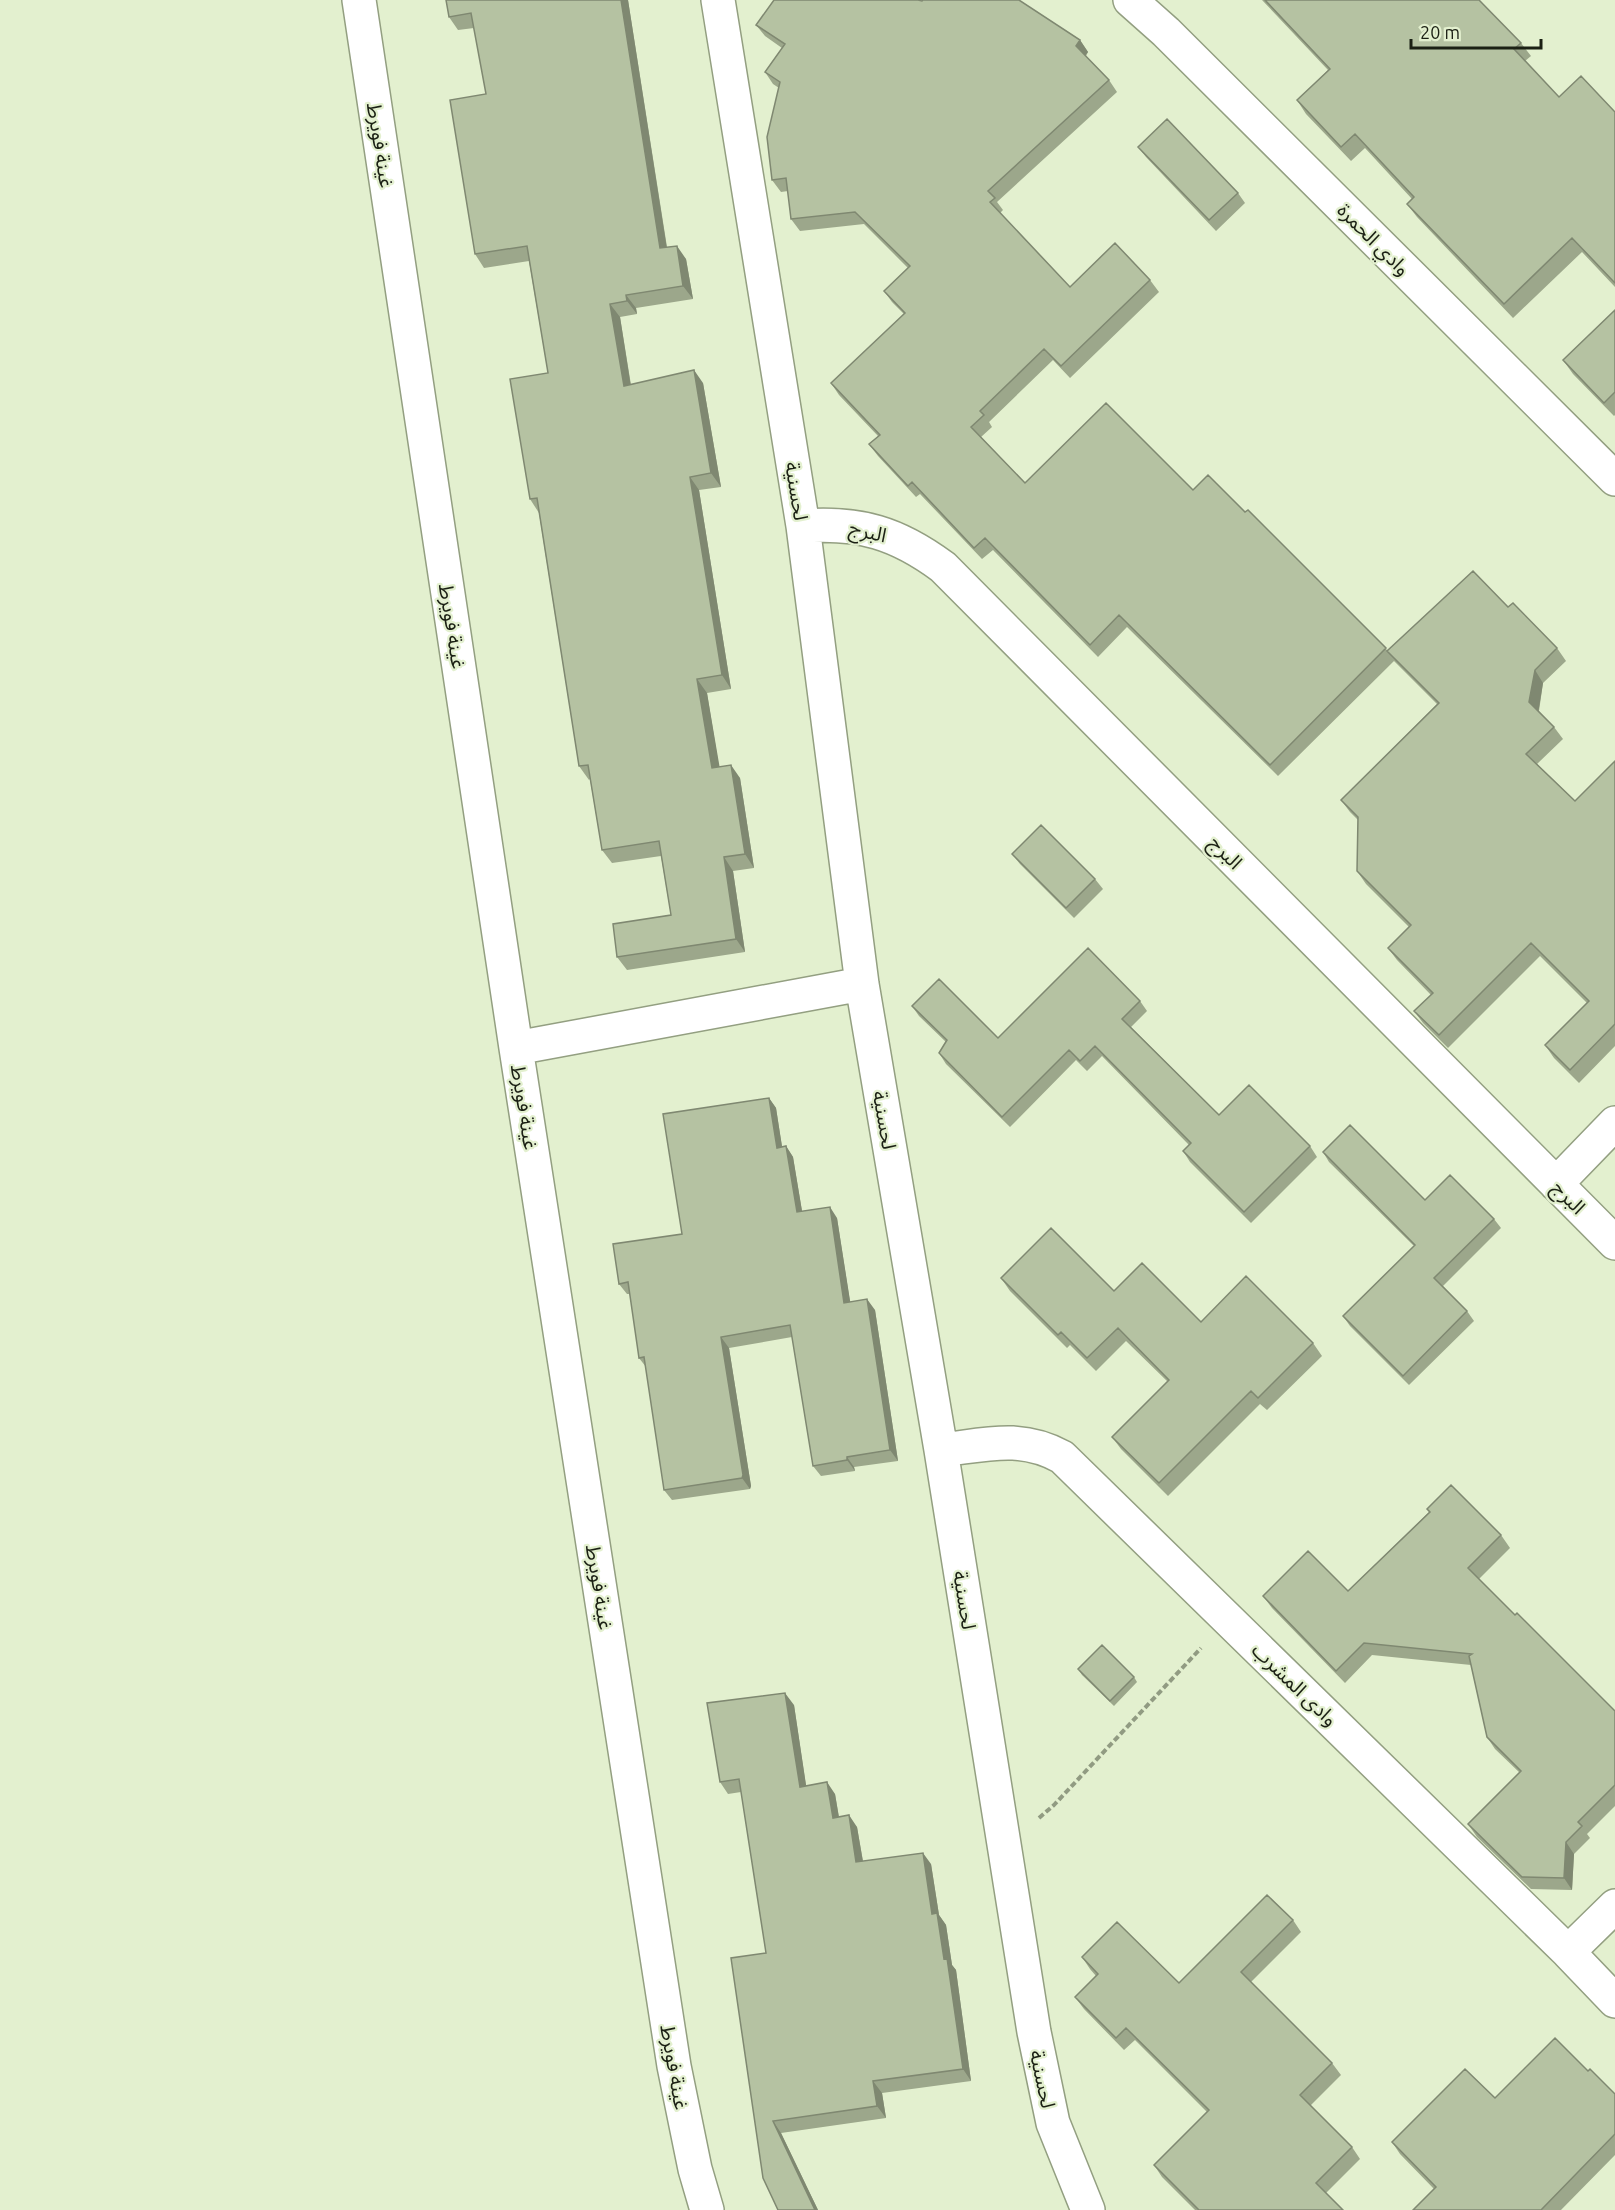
<svg xmlns="http://www.w3.org/2000/svg" width="1615" height="2210" viewBox="0 0 1615 2210" font-family="Ubuntu,'Noto Sans Arabic',sans-serif">
	<style>
		.lines { fill: none; stroke-linecap: round; stroke-linejoin: round }
		.minor-casing { stroke: #939f81; stroke-width: 36 }
		.path { stroke: #919b82; stroke-width: 4; stroke-dasharray: 6 3; stroke-linecap: butt }
		.minor { stroke: #fff; stroke-width: 33 }
		.wall { fill: #9ca78b }
		.shaded-wall { fill: #7f8871 }
		.building { fill: #b5c2a2; stroke: #7f8871; stroke-width: 1.5 }
		.labels { text-anchor: middle; dominant-baseline: central; stroke-width: 4.5; stroke-linejoin: round; paint-order: stroke }
		.street-label { font-size: 20px; fill: #1b2014; stroke: #e3f0cf }
	</style>
	<rect width="100%" height="100%" fill="#e3f0cf"/>
	<g class="lines">
		<defs>
			<path id="minor" d="M359,0L516,1048L674,2066L695,2169L707,2210
				M718,0L803,526L862,984L941,1450L1034,2032L1053,2123L1088,2210
				M1130,0L1166,32L1615,479
				M803,526C860,522 897,533 943,567L1615,1243
				M516,1048L862,984
				M1556,1184L1615,1123
				M941,1450C986,1445 1020,1434 1062,1457L1568,1952L1615,2001
				M1568,1952L1615,1906"/>
		</defs>
		<!-- minor casing -->
		<use href="#minor" class="minor-casing"/>
		<!-- path -->
		<path class="path" d="M1039,1818L1054,1805L1201,1648"/>
		<!-- minor -->
		<use href="#minor" class="minor"/>
	</g>
	<!-- wall -->
	<path class="wall" d="M446,0H628L667,247L686,259L693,299L636,308L637,314L620,317L631,385L703,383L721,487L699,490L731,689L707,693L719,767L740,778L754,868L733,871L745,952L627,970L617,957L671,915L661,856L612,863L602,850L590,779L589,780L579,766L539,513L530,499L548,373L529,261L484,268L475,254L486,94L474,28L458,30L449,17Z
		M1262,0H1479L1521,43L1531,56L1525,61L1559,97L1615,112V287L1582,252L1513,318L1417,217L1407,204L1412,199L1365,148L1351,161L1306,114L1297,100L1328,70Z
		M922,1L1080,40L1088,52L1086,56L1109,80L1117,92L997,202L1003,210L1000,213L1070,287L1150,280L1159,292L1070,378L1053,360L989,422L992,427L981,437L1025,483L1193,490L1245,512L1387,650L1508,607L1557,648L1566,661L1543,683L1539,711L1554,727L1563,739L1537,764L1575,801L1615,761V1046L1579,1083L1554,1058L1545,1045L1587,1003L1540,956L1448,1048L1423,1023L1414,1011L1431,995L1397,960L1388,948L1409,927L1366,884L1357,871L1358,820L1350,812L1341,800L1437,704L1394,661L1278,776L1127,627L1098,657L993,550L982,559L920,494L916,497L878,456L869,444L878,436L839,395L831,383L904,314L892,302L884,291L908,268L864,224L800,231L791,219L788,191L781,192L772,180L779,88L773,84L765,72L782,48L765,36L756,25Z
		M1138,147L1238,193L1245,203L1216,231L1146,157Z
		M1615,310V415L1614,416L1573,374L1563,360Z
		M1012,854L1095,879L1103,889L1074,918L1020,864Z
		M1140,1001L1147,1011L1131,1027L1219,1115L1310,1146L1317,1157L1251,1223L1190,1162L1183,1151L1189,1145L1102,1056L1087,1071L1076,1060L1010,1127L946,1064L939,1053L946,1042L919,1016L912,1006L998,1038Z
		M769,1098L776,1108L782,1147L786,1146L793,1157L802,1211L837,1218L850,1302L875,1310L898,1461L854,1467L855,1471L821,1476L813,1466L792,1337L729,1348L751,1486L750,1489L672,1500L664,1490L646,1367L639,1358L630,1294H627L619,1284L682,1234Z
		M1323,1152L1425,1200L1494,1219L1501,1228L1443,1286L1467,1311L1474,1321L1409,1385L1350,1326L1343,1316L1414,1246L1329,1162Z
		M1001,1278L1114,1291L1201,1322L1313,1343L1322,1356L1267,1410L1260,1404L1168,1496L1121,1449L1112,1437L1168,1382L1126,1341L1096,1371L1070,1345L1067,1348L1010,1291Z
		M1427,1509L1501,1535L1510,1548L1479,1579L1515,1615L1615,1711V1806L1587,1834L1590,1838L1574,1854L1572,1890L1531,1889L1477,1837L1468,1824L1520,1773L1495,1749L1487,1737L1471,1665L1372,1655L1345,1683L1272,1608L1263,1596L1348,1591L1429,1512Z
		M1078,1669L1134,1677L1137,1682L1114,1706L1082,1675Z
		M794,1705L806,1786L835,1794L839,1817L857,1827L863,1861L931,1864L939,1915L946,1925L952,1965L956,1970L971,2081L882,2093L886,2118L781,2133L818,2210H778L763,2178L766,1953L741,1792L728,1794L720,1782Z
		M1293,1920L1301,1932L1251,1982L1332,2063L1341,2075L1310,2106L1352,2147L1360,2159L1326,2193L1343,2210H1195L1162,2177L1154,2165L1207,2112L1135,2040L1124,2050L1084,2009L1075,1997L1096,1976L1090,1969L1082,1957L1179,1983Z
		M1588,2071L1615,2094V2155L1561,2210H1413L1434,2189L1400,2154L1392,2142L1495,2098Z"/>
	<!-- shaded-wall -->
	<path class="shaded-wall" d="M621,0H628L669,262L660,248Z
		M1080,40L1088,52L1084,57L1076,46Z
		M677,246L686,259L693,299L683,286Z
		M626,295L636,308L637,314L627,301Z
		M610,304L620,317L633,400L624,386Z
		M694,370L703,383L721,487L711,473Z
		M690,477L699,490L731,689L722,675Z
		M1535,670L1543,683L1538,714L1529,702Z
		M697,679L707,693L722,781L712,768Z
		M731,765L740,778L754,868L745,854Z
		M724,857L733,871L745,952L736,939Z
		M769,1098L776,1108L784,1159L777,1148Z
		M786,1146L793,1157L804,1223L797,1212Z
		M830,1207L837,1218L852,1313L844,1303Z
		M867,1299L875,1310L898,1461L890,1450Z
		M721,1337L729,1348L751,1486L750,1489L742,1478Z
		M847,1457L854,1467L855,1471L847,1460Z
		M785,1693L794,1705L808,1798L800,1787Z
		M827,1782L835,1794L841,1830L833,1818Z
		M849,1815L857,1827L865,1874L856,1862Z
		M1566,1842L1574,1854L1572,1890L1564,1878Z
		M923,1853L931,1864L939,1915L946,1925L952,1965L956,1970L971,2081L963,2069L944,1959L932,1914Z
		M873,2081L882,2093L886,2118L877,2106Z
		M773,2121L781,2133L818,2210H815Z"/>
	<!-- building -->
	<path class="building" d="M446,0H621L660,248L677,246L683,286L626,295L627,301L610,304L624,386L694,370L711,473L690,477L722,675L697,679L712,768L731,765L745,854L724,857L736,939L617,957L613,924L671,915L659,841L602,850L588,765L579,766L537,498L530,499L510,379L548,373L527,246L475,254L450,100L486,94L471,13L449,17Z
		M774,0H918L922,1L923,0H1019L1080,40L1076,46L1109,80L988,191L995,198L990,202L1070,287L1115,243L1150,280L1061,366L1044,349L980,411L984,415L971,427L1025,483L1106,403L1193,490L1208,475L1245,512L1248,510L1386,648L1270,765L1119,615L1090,645L985,538L974,548L912,482L908,486L869,444L880,435L831,383L905,313L884,291L910,266L855,212L791,219L786,178L772,180L767,137L780,82L765,72L785,44L756,25Z
		M1265,0H1479L1521,43L1514,49L1559,97L1581,76L1615,112V283L1572,238L1504,304L1407,204L1414,197L1355,134L1341,147L1297,100L1330,69Z
		M1167,119L1238,193L1209,220L1138,147Z
		M1615,310V392L1604,403L1563,360Z
		M1473,571L1508,607L1513,603L1557,648L1535,670L1529,702L1554,727L1526,754L1575,801L1615,761V1024L1570,1070L1545,1045L1589,1001L1531,943L1439,1035L1414,1011L1433,993L1388,948L1411,925L1357,871L1358,817L1341,800L1439,703L1387,651Z
		M1041,825L1095,879L1066,908L1012,854Z
		M1088,948L1140,1001L1122,1019L1219,1115L1249,1085L1310,1146L1244,1212L1183,1151L1191,1143L1095,1046L1080,1061L1069,1050L1002,1117L939,1053L947,1040L912,1006L939,979L998,1038Z
		M769,1098L777,1148L786,1146L797,1212L830,1207L844,1303L867,1299L890,1450L847,1457V1460L813,1466L790,1325L721,1337L743,1475L742,1478L664,1490L644,1357L639,1358L628,1282L619,1284L613,1244L682,1234L663,1114Z
		M1350,1125L1425,1200L1450,1175L1494,1219L1434,1278L1467,1311L1403,1376L1343,1316L1415,1245L1323,1152Z
		M1051,1228L1114,1291L1142,1263L1201,1322L1246,1276L1313,1343L1258,1398L1251,1391L1159,1483L1112,1437L1169,1380L1118,1328L1087,1358L1061,1332L1058,1335L1001,1278Z
		M1451,1485L1501,1535L1468,1568L1515,1615L1517,1613L1615,1711V1785L1578,1822L1582,1826L1566,1842L1564,1878L1522,1877L1468,1824L1521,1771L1487,1737L1469,1656L1472,1654L1364,1643L1336,1671L1263,1596L1308,1551L1348,1591L1430,1512L1427,1509Z
		M1102,1645L1134,1677L1110,1701L1078,1669Z
		M785,1693L800,1787L827,1782L833,1818L849,1815L856,1862L923,1853L932,1914L937,1913L944,1959L947,1958L963,2069L873,2081L877,2106L773,2121L815,2210H778L763,2178L731,1958L766,1953L739,1779L720,1782L707,1703Z
		M1267,1895L1293,1920L1241,1972L1332,2063L1300,2095L1352,2147L1316,2183L1343,2210H1199L1154,2165L1209,2110L1126,2028L1116,2038L1075,1997L1098,1974L1082,1957L1117,1922L1179,1983Z
		M1555,2038L1588,2071L1590,2069L1615,2094V2134L1541,2210H1413L1436,2187L1392,2142L1465,2069L1495,2098Z"/>
	<g class="labels">
		<!-- street labels -->
		<g class="street-label">
			<text transform="translate(381 145) rotate(81)">غينة فويرط</text>
			<text transform="translate(1374 239) rotate(45)">وادي الحمرة</text>
			<text transform="translate(797 491) rotate(81)">لحسنية</text>
			<text transform="translate(868 531) rotate(13)">البرج</text>
			<text transform="translate(453 626) rotate(81)">غينة فويرط</text>
			<text transform="translate(1226 852) rotate(45)">البرج</text>
			<text transform="translate(525 1107) rotate(81)">غينة فويرط</text>
			<text transform="translate(885 1120) rotate(80)">لحسنية</text>
			<text transform="translate(1569 1197) rotate(45)">البرج</text>
			<text transform="translate(600 1587) rotate(81)">غينة فويرط</text>
			<text transform="translate(965 1600) rotate(81)">لحسنية</text>
			<text transform="translate(1295 1684) rotate(44)">وادى المشرب</text>
			<text transform="translate(675 2067) rotate(80)">غينة فويرط</text>
			<text transform="translate(1043 2079) rotate(78)">لحسنية</text>
		</g>
	</g>
	<!-- scale -->
	<path d="M1411 39v9h130v-9" fill="none" stroke="#1b2014" stroke-width="3"/>
	<text x="1420" y="39" font-size="18" fill="#1b2014" stroke="#e3f0cf" stroke-width="4.5" paint-order="stroke">20 m</text>
</svg>
